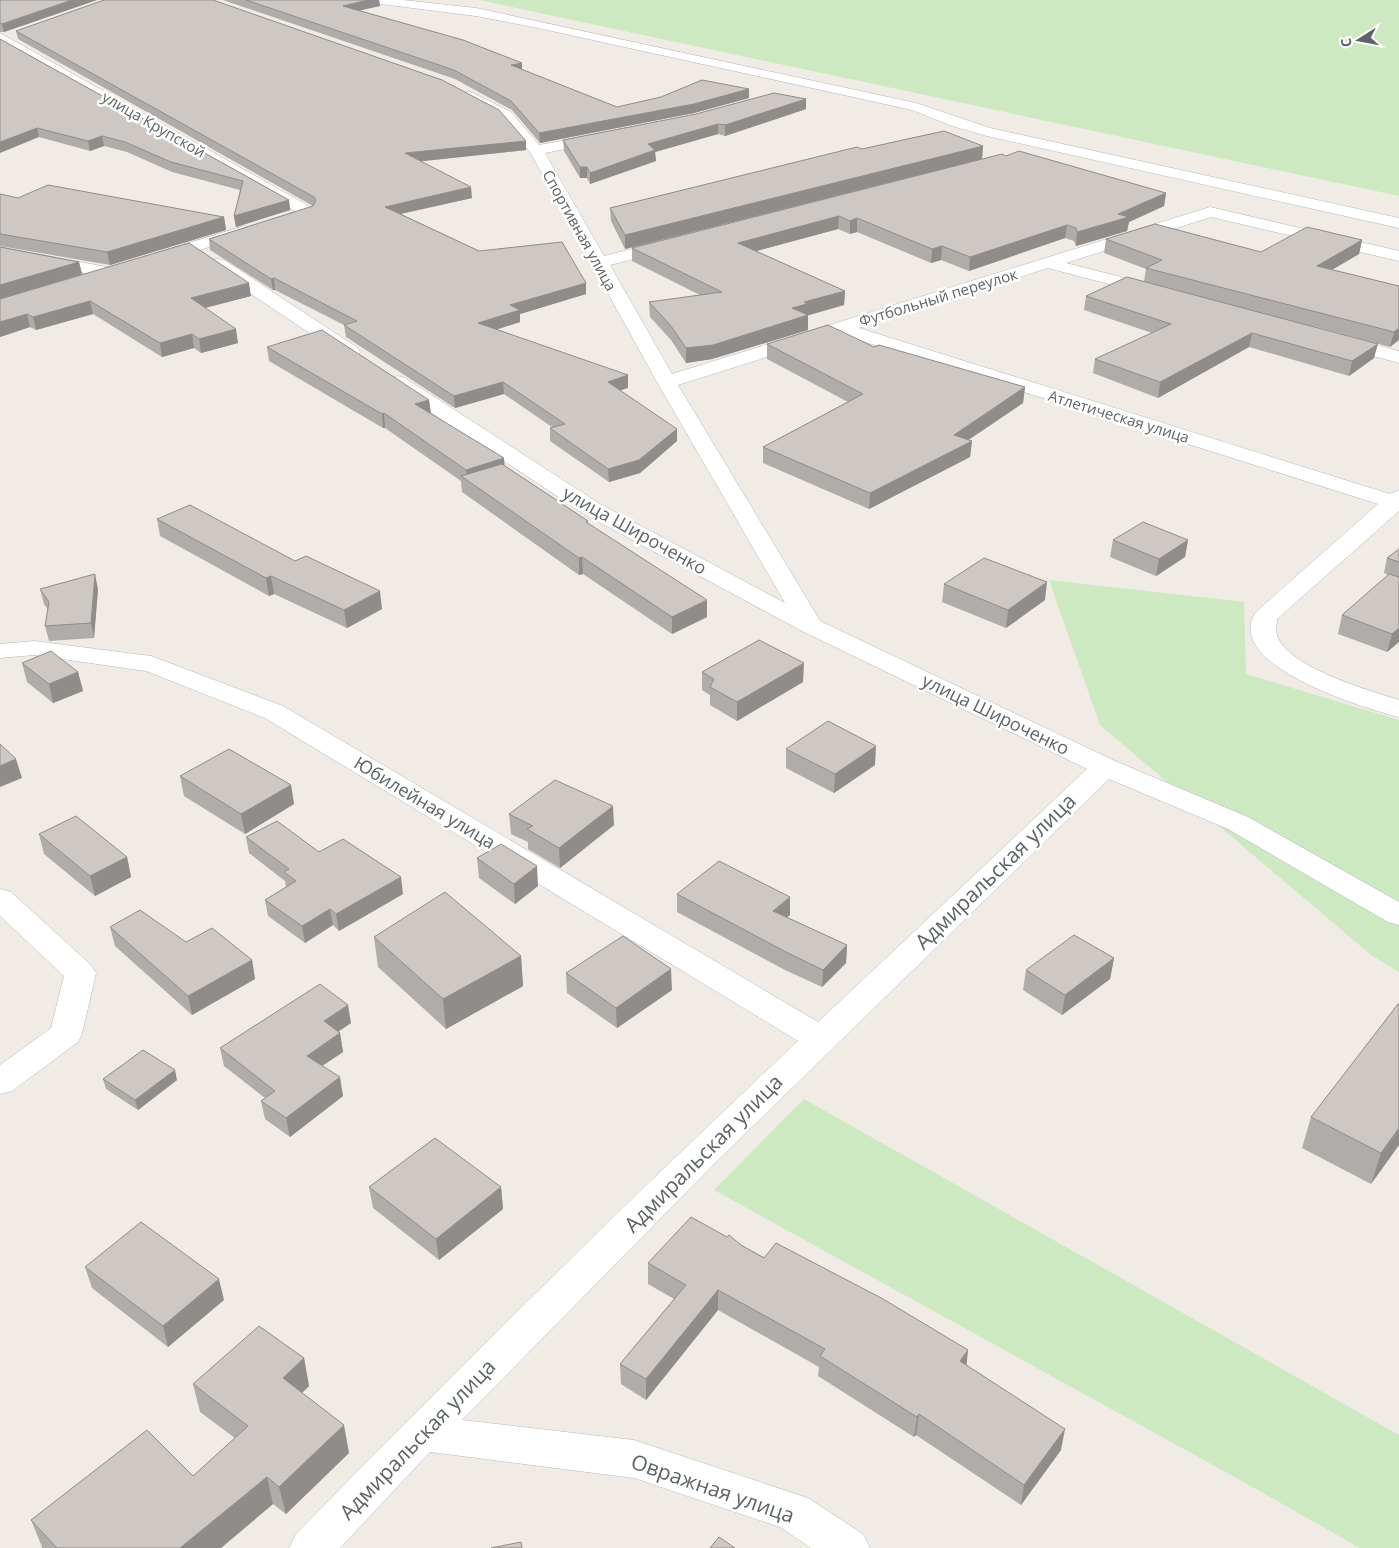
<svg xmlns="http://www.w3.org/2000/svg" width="1399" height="1548" viewBox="0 0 1399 1548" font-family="'Open Sans',sans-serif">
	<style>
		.green { fill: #cde9c1 }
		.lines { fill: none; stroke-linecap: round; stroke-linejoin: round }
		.street-casing { stroke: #b3b8bb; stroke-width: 1 }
		.street { fill: #fff; fill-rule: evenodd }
		.wall { fill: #b0aca9 }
		.shaded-wall { fill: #908c89 }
		.building { fill: #cdc8c4; stroke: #908c89 }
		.labels { text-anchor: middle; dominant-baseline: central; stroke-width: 5; stroke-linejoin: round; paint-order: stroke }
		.far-street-label { font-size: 15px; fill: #5d6467; stroke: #fff }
		.street-label { font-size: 18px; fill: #5d6467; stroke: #fff }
		.near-street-label { font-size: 21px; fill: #5d6467; stroke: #fff }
	</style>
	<rect width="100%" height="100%" fill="#f0ebe5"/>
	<!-- green -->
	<path class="green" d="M479,0H1399V196Z
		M1049,580L1244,602L1246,674L1399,720V972L1371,955L1100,725Z
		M804,1099L1399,1435V1548H1360L1240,1480L714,1190Z"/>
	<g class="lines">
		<defs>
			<path id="street" d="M367,0H403L476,8L916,103L990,128L1399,218V228L987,136L952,126L912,110L538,28L476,16L373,3Z
				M0,33L314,209L316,212L314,215H302L0,42Z
				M469,91L511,112L539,145L600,134L605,135L607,138L605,141L545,153L604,256L667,240L673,241L675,245L673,249L610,265L672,374L1210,207L1399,251V261L1211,217L1066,263L1160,287L1163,291L1160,295L1154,296L1048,268L859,328L1390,494L1399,490V511L1277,619C1277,625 1275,632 1278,638C1293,669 1368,690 1399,700V717C1367,709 1220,665 1256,612L1378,504L840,334L678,385L820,621L1115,761L1248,817L1399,902V925L1388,922L1228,829L1109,779L716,1162L462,1420L634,1440L808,1498L863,1534L870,1548H811L780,1527L634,1478L430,1452L340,1548H289L296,1534C460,1366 627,1202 798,1041L265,718L146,671L34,655L0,658V644L34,641L151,656L283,706L818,1022L1087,769L802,631L584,514L391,386L388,382L391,378L398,376L405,378L600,504L785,603L657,382L530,152L501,118L464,98L462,95Z
				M244,226L250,228L252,231L250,234L159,263L153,262L151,258L153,254Z
				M0,247L112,268L118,269L121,273L118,277L112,278L0,257Z
				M218,259L224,260L358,348L360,352L358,356L351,358L344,356L212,268L210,264L212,260Z
				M1340,335L1399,351V363L1333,345L1331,341L1333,337Z
				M0,889L11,892L91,965L96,973L82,1034L78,1042L12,1091L0,1094V1065L51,1028L64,976L0,916Z"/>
		</defs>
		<!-- street casing -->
		<use href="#street" class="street-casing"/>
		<!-- street -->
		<use href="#street" class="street"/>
	</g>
	<!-- wall -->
	<path class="wall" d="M0,0H97L4,32H0Z
		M223,0H379L380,6L359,10L522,63V70L617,107L749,98L694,113L540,143L512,110L455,79Z
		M16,31L526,150L421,161L472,198L401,214L479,251L586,283V294L520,314V322L496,330L628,388L620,390L677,441L640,473L609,482L550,441V428L552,427L504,394L455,408L346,337L344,325L275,290H273L210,250L209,239L313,206L18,39Z
		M0,39L289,200L290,210L236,227L234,216L240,190L172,172L127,152L104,146L90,151L39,137Z
		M806,99V109L725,136L718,134L655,152L656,161L590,184L587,178H580L564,151L563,140Z
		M983,146L982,159L625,249L611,221L610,208L862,149Z
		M1006,156L1166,193L1164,206L1129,222L1127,231L1076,246L1074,241L1065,238L969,271L941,260L931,263L857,232L850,234L838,229L756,251L845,291L844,305L808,315V330L712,359L686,363L671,340L650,317L649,302L700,295L632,261V248Z
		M0,194L18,198L224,217L226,230L110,265L0,246Z
		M1106,239L1261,252L1362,240L1359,254L1332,270L1399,286V340L1390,347L1313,326L1374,358L1349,376L1249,347L1158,398L1093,373L1095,359L1152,333L1084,310L1086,296L1144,281L1146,269L1104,253Z
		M0,247L79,262L82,274L251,296L205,308L238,343L201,353L194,348L162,357L93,314L36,330L30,327L0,337Z
		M767,344L874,347L1025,387L1023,403L968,440L972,441L970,457L869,509L763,463V447L848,402L767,359Z
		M267,347L429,400L431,414L505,466L588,521V523L707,617L672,634L583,574L579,575L462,492L461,481L385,428H383L269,361Z
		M157,519L382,609L347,628L274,594L269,596L160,536Z
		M1113,540H1188L1185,557L1156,576L1110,557Z
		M1399,549V642L1387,652L1338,634L1342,615L1389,575L1384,573L1387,558Z
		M944,584L1045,600L1006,628L942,602Z
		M40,589H98L94,638L49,641L45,626L48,610L44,604Z
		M22,663L78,672L83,691L53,703L27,682Z
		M702,672L803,682L737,721L710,705V695L702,690Z
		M786,749L875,765L834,793L786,768Z
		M180,776L291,785L294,804L245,834L184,796Z
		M509,814L614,825L560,868L528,849V842L511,834Z
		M39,834L127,857L131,877L95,896L44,854Z
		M246,837L319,852L403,894L339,931L333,925L305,943L268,916L265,900L286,887L285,881L249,853Z
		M477,858L538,886L515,904L479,878Z
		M677,894L790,915L786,917L847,945L846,963L822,987L785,970L677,912Z
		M110,927L186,942L252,960L255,979L192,1015L115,946Z
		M374,937L521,956L523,986L446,1029L378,967Z
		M1114,958L1110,979L1062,1015L1023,990L1026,970Z
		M566,973L672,990L617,1028L567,993Z
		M351,1023L338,1032L340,1033L343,1052L322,1066L343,1096L290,1137L265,1119L261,1101L265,1098L224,1066L220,1048Z
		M103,1079L177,1080L138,1110L106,1089Z
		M1311,1117L1399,1145L1371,1184L1302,1148Z
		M369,1187H501L503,1209L439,1260L373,1208Z
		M741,1245L966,1365L1061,1450L1021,1505L916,1435L914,1437L818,1376L819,1367L718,1310L646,1400L621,1384L620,1364L674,1299L648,1284V1263Z
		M85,1267L224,1300L168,1347L92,1288Z
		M304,1358L309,1386L302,1393L349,1453L286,1514L273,1504L221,1548H42V1547L31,1520L193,1476L235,1438L200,1412L193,1384Z"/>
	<!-- shaded-wall -->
	<path class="shaded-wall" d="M72,0H97L4,32L2,24Z
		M368,0H379L380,6L344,14L343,6Z
		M522,63V72L511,65Z
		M749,89V98L694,113L540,143L539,133Z
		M806,99V109L725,136V125Z
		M718,124V134L655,152L656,161L590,184V173L648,144Z
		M37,128L39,137L0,153V142Z
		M102,136L104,146L90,151L88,141Z
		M526,141V150L406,163L405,153Z
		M983,146L982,159L625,249V235Z
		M580,167H587V178H580Z
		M471,187L472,198L386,217L385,207Z
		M1166,193L1164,206L1129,222L1127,231L1076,246L1077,232Z
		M289,200L290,210L236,227L234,216Z
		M839,216L838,229L738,256V243Z
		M224,217L226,230L110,265L107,252Z
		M857,218V232L850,234V221Z
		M1067,225L1065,238L969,271L970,257Z
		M1362,240L1359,254L1314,280L1317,266Z
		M942,246L941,260L931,263L932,249Z
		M79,262L82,274L0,299V285Z
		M274,278L275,290H273L271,279Z
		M249,283L251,296L193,311L191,298Z
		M586,283V294L520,314V322L478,335V323L510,305Z
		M845,291L844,305L806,316L808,315V330L712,359L686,363V348L792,308L804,302Z
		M90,301L93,314L36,330L33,317Z
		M27,314L30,327L0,337V322Z
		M1399,328V340L1390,347L1394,332Z
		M236,329L238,343L201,353L199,339Z
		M1252,333L1249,347L1158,398L1160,382Z
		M192,334L194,348L162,357L160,343Z
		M1378,344L1374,358L1349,376L1352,361Z
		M628,375V388L608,394V382Z
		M503,382L504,394L455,408L454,396Z
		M1025,387L1023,403L952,451L954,435Z
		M429,400L431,415L415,404Z
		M384,413L385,428H383L382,414Z
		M677,429V441L640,473L609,482L608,469Z
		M972,441L970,457L869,509L870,493Z
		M504,458L505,473L467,481L466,470Z
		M1188,540L1185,557L1156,576L1159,559Z
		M582,557L583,574L579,575V558Z
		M95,574L98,589L94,638L91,623Z
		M271,576L274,594L269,596L266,578Z
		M1047,582L1045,600L1006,628L1008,610Z
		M380,591L382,609L347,628L344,610Z
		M707,600V617L672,634V617Z
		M1399,628V642L1387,652L1392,634Z
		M804,663L803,682L737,721V702Z
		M78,672L83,691L53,703L49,684Z
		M876,746L875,765L834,793L835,774Z
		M16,759L22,778L0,787V766Z
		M291,785L294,804L245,834L241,814Z
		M613,806L614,825L560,868L559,848Z
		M127,857L131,877L95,896L90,876Z
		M537,866L538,886L515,904L514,884Z
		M401,877L403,894L339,931L336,914Z
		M790,897V915L773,929V911Z
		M330,909L333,925L305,943L302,926Z
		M847,945L846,963L822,987L823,970Z
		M521,956L523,986L446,1029L443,999Z
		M1114,958L1110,979L1062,1015L1065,995Z
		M252,960L255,979L192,1015L188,996Z
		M671,969L672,990L617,1028L616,1008Z
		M348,1005L351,1023L327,1039L324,1021Z
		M340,1033L343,1052L310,1074L307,1056Z
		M175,1070L177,1080L138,1110L135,1100Z
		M340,1077L343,1096L290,1137L286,1118Z
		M1399,1128V1145L1371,1184L1381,1153Z
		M501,1187L503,1209L439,1260L436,1239Z
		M219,1279L224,1300L168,1347L163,1326Z
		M718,1290V1310L646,1400V1379Z
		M968,1350L966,1371L960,1361Z
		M304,1358L309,1386L288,1406L283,1378Z
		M919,1414L916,1435L914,1437L917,1417Z
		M344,1425L349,1453L286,1514L279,1487Z
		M1065,1429L1061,1450L1021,1505L1024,1485Z
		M267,1477L273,1504L221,1548H180Z"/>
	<!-- building -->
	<path class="building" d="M0,0H72L2,24L0,23Z
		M104,0H213L442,80L499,110L526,141L405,153L471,187L385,207L479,251L562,242L586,283L510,305L520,310L478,323L628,375L608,382L677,429L639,460L608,469L550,428L565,424L503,382L454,396L344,325L357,321L274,278L271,279L209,239L313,206L316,200L314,197L16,31Z
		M246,0H368L343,6L463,40L522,63L511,65L617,107L661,97L702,80L749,89L694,104L539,133L511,101L454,70Z
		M0,39L289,200L234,216L243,181L171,162L125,142L102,136L88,141L37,128L0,142Z
		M774,93L806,99L725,125L718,124L648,144L655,150L590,173L587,167H580L563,140L696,114Z
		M944,131L983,146L625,235L610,208L857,147L862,149Z
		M1019,151L1166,193L1118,214L1129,217L1077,232L1076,228L1067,225L970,257L942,246L932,249L857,218L850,221L839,216L738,243L845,291L804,302L807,304L792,308L808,315L713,345L686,348L671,326L649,302L722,292L632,248L1002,154L1006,156Z
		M48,185L224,217L107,252L0,234V194L18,198Z
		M1155,224L1261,252L1307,227L1362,240L1317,266L1399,286V328L1394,332L1146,268L1162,260L1106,239Z
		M189,243L249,283L191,298L236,329L199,339L192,334L160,343L90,301L33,317L27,314L0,322V299Z
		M0,247L79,262L0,285Z
		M1127,277L1378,344L1352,361L1252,333L1160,382L1095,359L1171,324L1086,296Z
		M828,325L874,347L879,345L1025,387L954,435L972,441L870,493L763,447L863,394L767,344Z
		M322,330L429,400L415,404L504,458L466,470L384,413L382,414L267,347Z
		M502,464L588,521L586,522L707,600L672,617L582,557L579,558L461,476Z
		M190,505L295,561L306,556L380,591L344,610L271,576L266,578L157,519Z
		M1143,522L1188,540L1159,559L1113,540Z
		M1399,549V562L1387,558Z
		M984,558L1047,582L1008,610L944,584Z
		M95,574L91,623L45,626L49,602L40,589Z
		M1389,574L1399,577V628L1392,634L1342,615Z
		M759,640L804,663L737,702L710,687L714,679L702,672Z
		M51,651L78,672L49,684L22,663Z
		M828,721L876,746L835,774L786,749Z
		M0,744L16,759L0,766Z
		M229,749L291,785L241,814L180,776Z
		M555,780L613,806L559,848L527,829L533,826L509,814Z
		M76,816L127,857L90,876L39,834Z
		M277,821L319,852L343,839L401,877L336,914L330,909L302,926L265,900L296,881L284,872L289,869L246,837Z
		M501,844L537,866L514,884L477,858Z
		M719,861L790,897L773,911L847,945L823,970L786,952L677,894Z
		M445,892L521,956L443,999L374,937Z
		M140,910L186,942L212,928L252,960L188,996L110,927Z
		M1074,935L1114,958L1065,995L1026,970Z
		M623,936L671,969L616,1008L566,973Z
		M320,984L348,1005L324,1021L340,1033L307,1056L340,1077L286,1118L261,1101L275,1091L220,1048Z
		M1398,1004H1399V1128L1381,1153L1311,1117Z
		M143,1050L175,1070L135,1100L103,1079Z
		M435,1138L501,1187L436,1239L369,1187Z
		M691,1217L727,1237L729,1235L741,1245L764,1258L776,1243L883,1299L968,1350L960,1361L1065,1429L1024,1485L919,1414L917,1417L820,1356L825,1349L718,1290L646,1379L620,1364L686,1285L648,1263Z
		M141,1222L219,1279L163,1326L85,1267Z
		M259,1326L304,1358L283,1378L344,1425L279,1487L267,1477L180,1548H57L31,1520L147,1430L193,1476L248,1426L193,1384Z
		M719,1537L735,1548H710Z
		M521,1542L522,1548H491Z"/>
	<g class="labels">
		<!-- far-street labels -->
		<g class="far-street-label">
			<text transform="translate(154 124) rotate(30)">улица Крупской</text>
			<text transform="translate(580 230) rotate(61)">Спортивная улица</text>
			<text transform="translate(938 297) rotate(-17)">Футбольный переулок</text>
			<text transform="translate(1119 416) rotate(17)">Атлетическая улица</text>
		</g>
		<!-- street labels -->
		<g class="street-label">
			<text transform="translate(635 530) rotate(29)">улица Широченко</text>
			<text transform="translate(996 714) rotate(26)">улица Широченко</text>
			<text transform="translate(425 802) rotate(31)">Юбилейная улица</text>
		</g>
		<!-- near-street labels -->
		<g class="near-street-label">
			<text transform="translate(995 871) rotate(-44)">Адмиральская улица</text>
			<text transform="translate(703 1153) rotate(-45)">Адмиральская улица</text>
			<text transform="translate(417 1439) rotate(-46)">Адмиральская улица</text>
			<text transform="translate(713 1488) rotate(19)">Овражная улица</text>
		</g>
	</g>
	<!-- north arrow -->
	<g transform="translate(1359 40) rotate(259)" stroke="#ffffff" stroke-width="4" paint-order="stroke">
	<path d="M0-4L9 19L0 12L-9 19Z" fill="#5d6467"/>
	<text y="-8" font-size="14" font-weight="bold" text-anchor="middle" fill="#5d6467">С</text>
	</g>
</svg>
